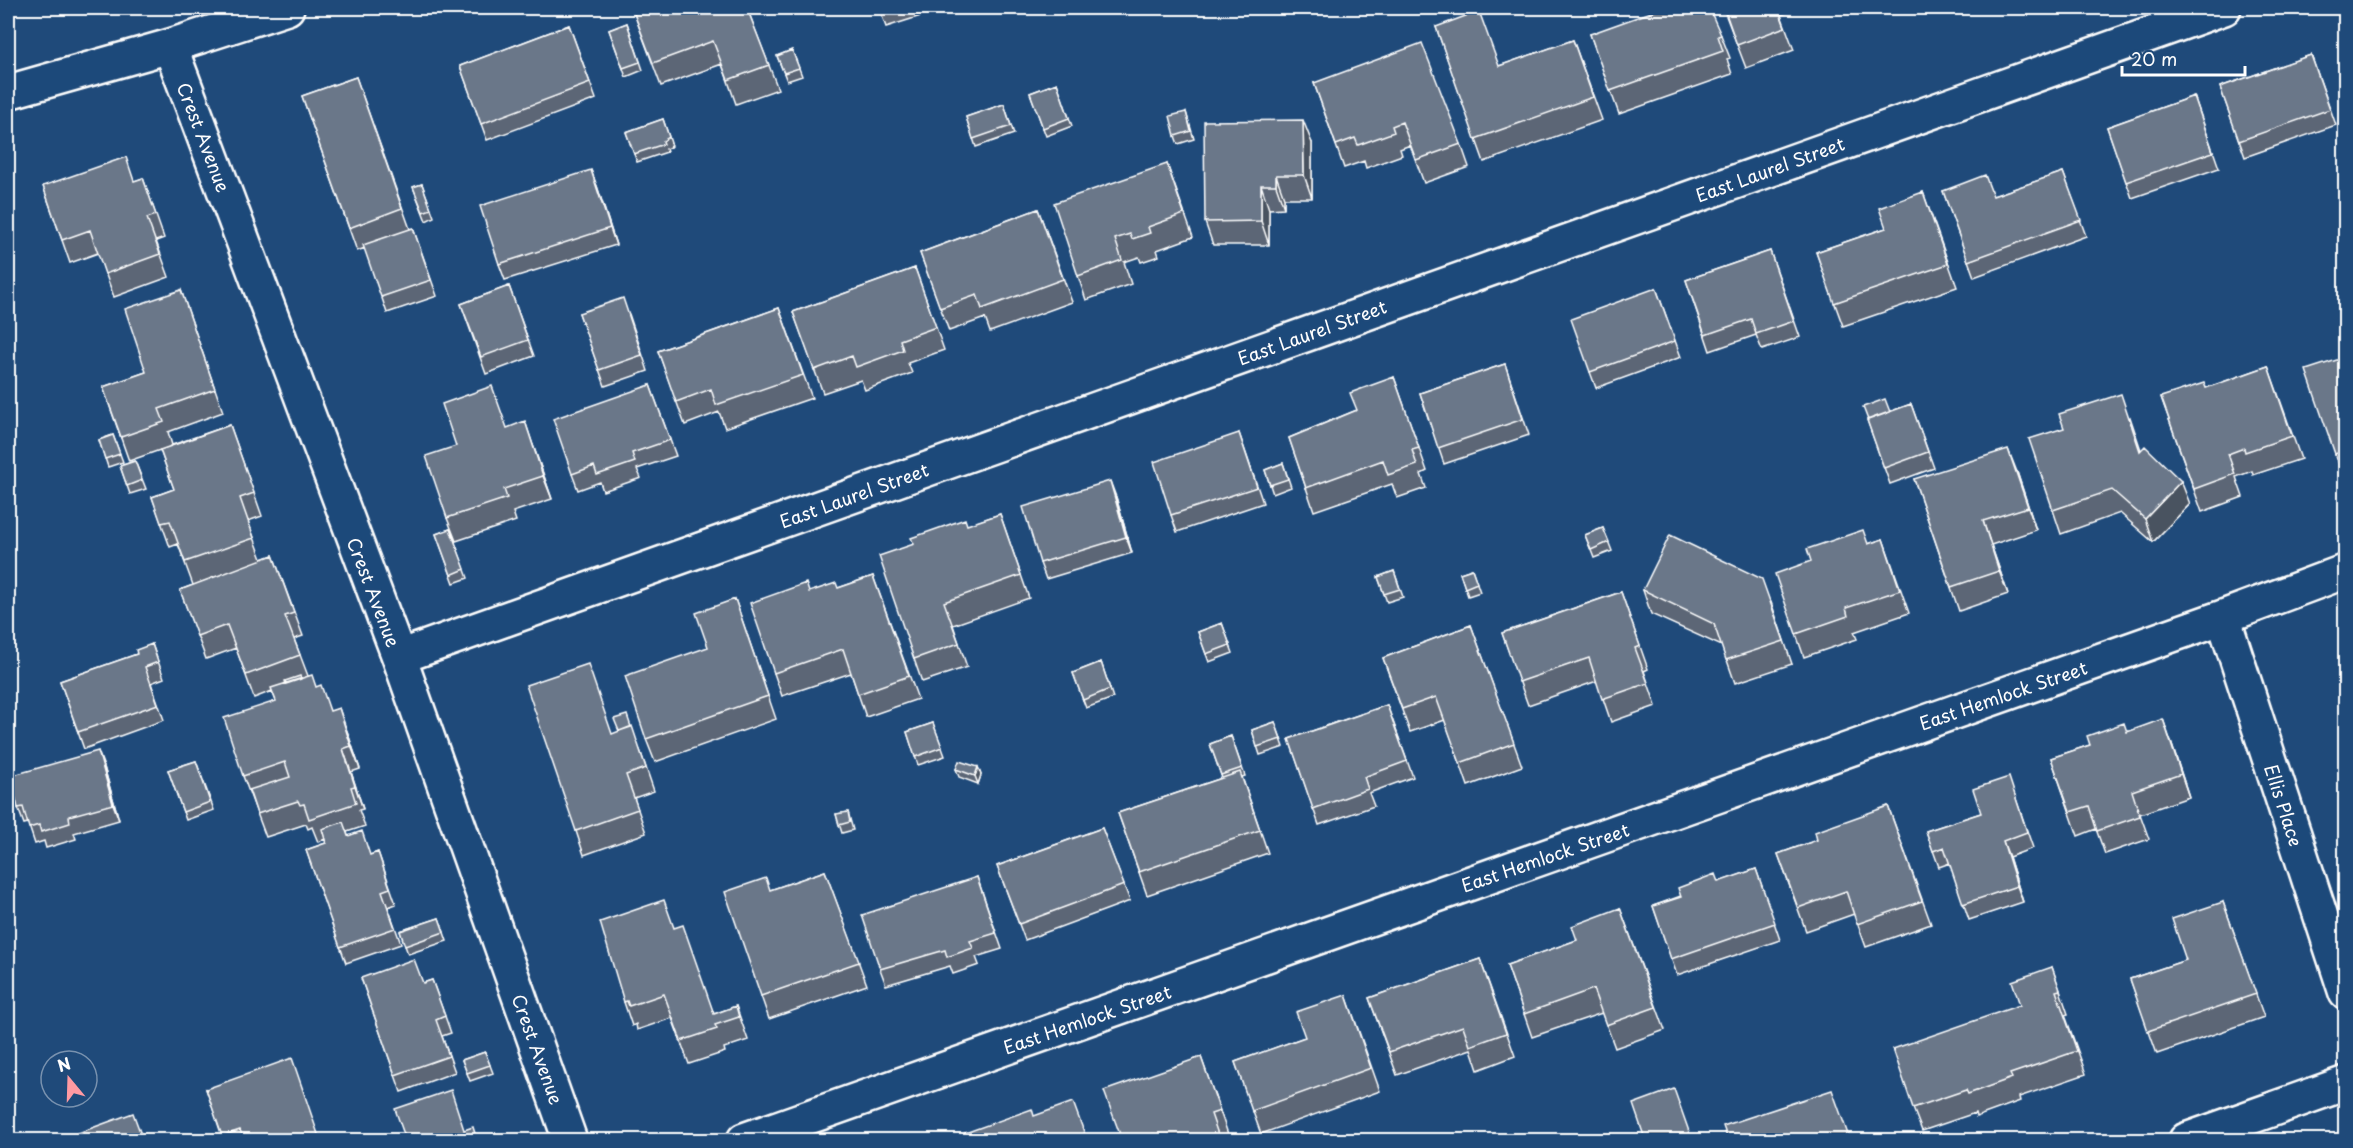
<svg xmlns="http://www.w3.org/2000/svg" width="2353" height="1148" viewBox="0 0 2353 1148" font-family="'Playpen Sans',sans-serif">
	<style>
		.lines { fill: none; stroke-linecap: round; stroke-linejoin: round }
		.street-casing { stroke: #fff; stroke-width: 38 }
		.street { stroke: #1f4a7a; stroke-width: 33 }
		.wall { fill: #5b6676; stroke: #fff; stroke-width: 1.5 }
		.shaded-wall { fill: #4a5360; stroke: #fff; stroke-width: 1.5 }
		.building { fill: #6a7789; stroke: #fff; stroke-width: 1.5 }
		.labels { text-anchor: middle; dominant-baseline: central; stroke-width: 4.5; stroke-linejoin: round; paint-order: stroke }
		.street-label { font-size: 18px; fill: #fff; stroke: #1f4a7a }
	</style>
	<rect width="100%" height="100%" fill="#1f4a7a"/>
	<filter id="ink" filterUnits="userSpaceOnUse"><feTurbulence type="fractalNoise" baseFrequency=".0167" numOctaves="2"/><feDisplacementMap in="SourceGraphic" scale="12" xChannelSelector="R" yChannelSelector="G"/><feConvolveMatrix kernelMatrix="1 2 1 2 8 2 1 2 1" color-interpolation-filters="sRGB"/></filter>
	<g filter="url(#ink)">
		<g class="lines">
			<defs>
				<path id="street" d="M170,46L399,657L570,1140
					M8,92L170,46L287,8
					M2223,617L2346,993
					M399,657L2224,8
					M744,1140L2223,617L2346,571
					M2186,1140L2346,1083"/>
			</defs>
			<!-- street casing -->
			<use href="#street" class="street-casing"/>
			<!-- street -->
			<use href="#street" class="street"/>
		</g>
		<!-- wall -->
		<path class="wall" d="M632,8H747L778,89L736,104L722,64L661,86Z
			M879,8H946L886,27Z
			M1723,8H1802L1781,15L1794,50L1746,68Z
			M627,23L643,70L626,77L609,30Z
			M569,25L596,99L487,140L460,66Z
			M1436,27L1499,66L1573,40L1602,120L1484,162Z
			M1590,34L1721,35L1730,58L1727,59L1732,74L1619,114Z
			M792,50L802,76L787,81L777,56Z
			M2311,55L2336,125L2245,157L2220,87Z
			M356,77L410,229L413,228L437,296L387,313L365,248L357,251L302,96Z
			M1057,83L1072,126L1046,136L1030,93Z
			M1314,83L1461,144L1469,167L1424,183L1410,145L1400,149L1402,155L1366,168L1364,161L1344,168Z
			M2194,96L2219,168L2132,198L2107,127Z
			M1004,104L1014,134L976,147L966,117Z
			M1186,112L1194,139L1178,144L1175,136Z
			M663,119L672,146L666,149L667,152L637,162L626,132Z
			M1312,143V198H1284V208L1269,209V245H1213L1205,222Z
			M1167,164L1193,237L1157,250L1159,256L1141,262L1139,257L1124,262L1131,284L1086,300L1078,276Z
			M2063,172L2086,236L1974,277L1943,191L1993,196Z
			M143,178L164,238L156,241L169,277L114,297L98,253L70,263L43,186L135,181Z
			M422,184L434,217L426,221L413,187Z
			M597,186L616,245L505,280L499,264Z
			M1923,192L1957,287L1843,326L1816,252L1886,228Z
			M1038,209L1072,302L990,332L985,318L949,331L920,253Z
			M1770,251L1800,337L1762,350L1756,335L1710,351L1686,280Z
			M8,263L11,273L8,274Z
			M915,268L944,350L908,363L912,373L865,390L861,380L823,393L793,312Z
			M509,286L534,356L486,374L461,304Z
			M1656,288L1681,357L1596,388L1590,372Z
			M181,290L223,412L168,432L172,445L230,425L262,516L248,521L262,559L273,555L303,636L294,639L308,676L316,687L330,711L347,731L360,769L351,772L363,809L359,810L365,826L347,832L348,836L370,855L378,852L396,904L388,907L401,944L346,963L306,850L326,843L325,839L318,842L312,827L308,829L306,824L266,837L243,776L276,701L272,691L254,698L236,648L206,659L180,590L193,585L178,544L170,547L152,497L174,489L160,450L129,461L103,387L146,372Z
			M779,308L812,398L725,428L719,412L685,425L658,351Z
			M579,313L629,314L648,371L605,386Z
			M2346,357V476L2344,477L2335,454Z
			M1505,364L1529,435L1444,464L1420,393Z
			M2268,366L2301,459L2253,475L2252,471L2236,477L2243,497L2202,512L2161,397L2206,388Z
			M1394,377L1427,471L1421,474L1426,488L1397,498L1392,484L1314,511L1289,438L1357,410Z
			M650,385L676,456L637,469L641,478L603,491L600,482L578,490L572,474Z
			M1911,404L1934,468L1890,484L1867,420Z
			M2130,417L2141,450L2190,504L2153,542L2120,513L2061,534L2053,510Z
			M507,428L533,445L552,499L513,512L516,521L456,541L447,518Z
			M1239,433L1263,503L1177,532L1171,515Z
			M113,435L123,462L108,467L99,440Z
			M135,461L146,489L130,494L120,466Z
			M1283,463L1291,487L1273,494L1265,470Z
			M2017,472L2036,530L1991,545L2008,594L1959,611L1914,479Z
			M1116,497L1132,553L1046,579L1040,563Z
			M1000,514L1029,598L953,625L967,667L922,682L914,659V544Z
			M1603,528L1612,551L1594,558L1585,535Z
			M450,529L468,578L454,583L436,534Z
			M1883,539L1909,613L1854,632L1857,639L1804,657L1796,634L1868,544Z
			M1472,569L1480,592L1468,596L1460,573Z
			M1394,571L1403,597L1387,602L1378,577Z
			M873,576L918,699L866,717L851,673L782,696L774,673L809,592L838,588Z
			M1643,590L1771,602L1792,664L1735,683L1722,646L1651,614Z
			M1621,592L1648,669L1644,671L1656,706L1611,722L1597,681L1528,705L1502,633Z
			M735,599L776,719L655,762L646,739L708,647Z
			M1222,623L1233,653L1209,662L1198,632Z
			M1471,625L1522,766L1468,786L1445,720L1410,732L1383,658Z
			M152,644L164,678L151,683L164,720L84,749L60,681L137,654Z
			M1101,662L1113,698L1086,708L1073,673Z
			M1387,705L1413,777L1369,793L1374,806L1319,825L1289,739Z
			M1275,722L1284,747L1260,755L1252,730Z
			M933,723L945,756L918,765L907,732Z
			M2127,731L2171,742L2189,797L2140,814L2149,839L2105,854L2096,829L2078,836L2051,758L2090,745Z
			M612,734L640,750L654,791L634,798L646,833L584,855L576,831Z
			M1231,736L1245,776L1242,777L1268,853L1147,895L1118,813L1222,778L1210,744Z
			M196,761L214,810L186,820L168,770Z
			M104,767L119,820L74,833L76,839L46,848L44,841L35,844L28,823L24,824L18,808Z
			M978,767L981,775L978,784L959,777L956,769Z
			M2014,793L2033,848L2009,857L2023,902L1969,920L1950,863L1939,867L1926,831L1981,813Z
			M1888,806L1931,924L1866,947L1854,914L1806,931L1778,854L1817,840Z
			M848,812L853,830L842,833L836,814Z
			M1102,828L1130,901L1025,940L997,866Z
			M1756,869L1780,940L1677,975L1653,906Z
			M825,871L867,985L769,1019L761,996L770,890Z
			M977,877L1002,949L976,957L979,965L953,974L950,966L886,985L880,969Z
			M2223,902L2264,1017L2157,1054L2130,979L2186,960Z
			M1620,908L1665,1030L1615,1048L1602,1013L1532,1037L1507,965L1577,940Z
			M439,918L447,941L408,954L400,931Z
			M674,928L714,1014L736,1006L748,1040L724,1048L725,1052L689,1064L672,1018L637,1030L636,1024L632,1026L624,1002Z
			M1480,959L1515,1056L1478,1070L1471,1049L1397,1075L1369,998Z
			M2052,967L2068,1014L2065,1015L2086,1074L2019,1097L2020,1101L1976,1117L1975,1113L1922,1131L1913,1108L2020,1005Z
			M361,978L423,983L432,980L451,1033L442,1036L455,1072L401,1092Z
			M1346,995L1380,1091L1261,1134L1235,1062L1305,1037Z
			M485,1052L493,1073L470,1081L462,1060Z
			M1201,1057L1228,1134L1219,1137L1220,1140H1122Z
			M206,1089L321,1140H224Z"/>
		<!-- shaded-wall -->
		<path class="shaded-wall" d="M1303,120L1312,143V198L1304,175Z
			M591,170L597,186L616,245L610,228Z
			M1276,175L1284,198V208L1276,185Z
			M1261,185L1269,209V245L1261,221Z
			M525,421L533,445L552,499L543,476Z
			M2008,449L2017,472L2036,530L2028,507Z
			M1110,481L1116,497L1132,553L1126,537Z
			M2181,481L2190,504L2153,542L2145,519Z
			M1983,521L1991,545L2008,594L1999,571Z
			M339,708L347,731L360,769L351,746Z
			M2163,719L2171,742L2189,797L2181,774Z
			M343,749L351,772L363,809L355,786Z
			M98,751L104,767L119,820L113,804Z
			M978,767L981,775L978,784L975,776Z
			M2003,841L2009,857L2023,902L2017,886Z"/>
		<!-- building -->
		<path class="building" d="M632,8H747L769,65L728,80L713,41L653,63Z
			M879,8H890L880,11Z
			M1656,8H1709L1721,35L1718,36L1723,51L1610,91L1590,34L1657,10Z
			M1724,8H1778L1785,27L1737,45Z
			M1479,11L1499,66L1573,40L1593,97L1475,139L1436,27Z
			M627,23L640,62L623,68L609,30Z
			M569,25L590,83L481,124L460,66Z
			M1422,43L1461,144L1416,160L1402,122L1392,126L1394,132L1358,145L1355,138L1336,145L1314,83Z
			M792,50L799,68L784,73L777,56Z
			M2311,55L2330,109L2239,141L2220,87Z
			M356,77L402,208L349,228L302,96Z
			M1057,83L1069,118L1043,128L1030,93Z
			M2194,96L2213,152L2126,182L2107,127Z
			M1004,104L1011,126L973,139L966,117Z
			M1186,112L1191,131L1175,136L1170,116Z
			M663,119L669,137L663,141L664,144L634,154L626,132Z
			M1303,120L1304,175H1276V185H1261V221L1205,222L1204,121Z
			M126,157L134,181L143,178L156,215L147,218L160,254L105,274L90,230L62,240L43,186Z
			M1167,164L1184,214L1148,227L1150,233L1132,239L1130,234L1115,239L1122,260L1078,276L1054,203Z
			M591,170L610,228L499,264L480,206Z
			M2063,172L2081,220L1968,261L1943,191L1985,175L1993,196Z
			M422,184L431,209L423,212L413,187Z
			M1923,192L1948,264L1834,303L1816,252L1886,228L1879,208Z
			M1038,209L1063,279L982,309L977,295L940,308L920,253Z
			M413,228L431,280L381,297L363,245Z
			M1770,251L1794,321L1756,334L1751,319L1705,335L1686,280Z
			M915,268L936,327L900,340L903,350L856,367L852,356L814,370L793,312Z
			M509,286L528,340L481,357L461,304Z
			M1656,288L1675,341L1590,372L1571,319Z
			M181,290L215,389L159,409L164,422L121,437L103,387L146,372L125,309Z
			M623,298L642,355L599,370L579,313Z
			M779,308L803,375L716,405L711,389L676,402L658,351Z
			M2346,357V450L2335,454L2306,370Z
			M1505,364L1523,419L1438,448L1420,393Z
			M2268,366L2292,436L2245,452L2244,448L2228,454L2235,474L2194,489L2161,397L2204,383L2206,388Z
			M1394,377L1419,448L1412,450L1417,465L1388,475L1383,460L1306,488L1289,438L1357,410L1350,393Z
			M650,385L670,440L632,453L635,462L597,475L594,466L572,474L553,419Z
			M492,386L507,428L525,421L543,476L504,489L507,498L447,518L426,456L456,446L442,404Z
			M2121,394L2140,451L2145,446L2181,481L2145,519L2112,490L2053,510L2029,439L2064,428L2059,414Z
			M1885,399L1890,412L1868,420L1863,407Z
			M1911,404L1928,452L1884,468L1867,420Z
			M230,425L254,493L240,498L254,538L185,562L170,521L161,523L152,497L174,489L160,450Z
			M1239,433L1257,487L1171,515L1154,462Z
			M113,435L120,454L105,459L99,440Z
			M2008,449L2028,507L1983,521L1999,571L1951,587L1914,479Z
			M135,461L142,480L127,486L120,466Z
			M1283,463L1288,479L1270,485L1265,470Z
			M1110,481L1126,537L1040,563L1023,507Z
			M1000,514L1021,575L944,602L959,643L914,659L879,556L914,544L911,538L965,519L967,525Z
			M1603,528L1609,542L1591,550L1585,535Z
			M450,529L465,569L451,575L436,534Z
			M1863,530L1868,544L1883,539L1900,590L1846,608L1848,616L1796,634L1775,574L1811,561L1807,549Z
			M1670,535L1762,579L1784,641L1726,660L1714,624L1643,590Z
			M273,555L294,613L285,616L300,655L246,675L227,625L197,636L180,590Z
			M1472,569L1477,583L1465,588L1460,573Z
			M1394,571L1400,589L1384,594L1378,577Z
			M873,576L909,676L858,694L843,649L774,673L750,603L806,583L809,592L836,583L838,588Z
			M1621,592L1640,646L1635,648L1648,683L1602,699L1589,658L1519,682L1502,633Z
			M735,599L768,696L646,739L625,676L708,647L696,613Z
			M1222,623L1230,645L1206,654L1198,632Z
			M1471,625L1514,743L1460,763L1436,697L1402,709L1383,658Z
			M152,644L158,662L145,667L158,704L78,732L60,681L137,654L136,650Z
			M1101,662L1110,689L1083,700L1073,673Z
			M588,664L612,734L632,726L646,768L626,775L638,809L576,831L526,685Z
			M312,675L316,687L321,685L330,711L339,708L351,746L343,749L355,786L351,787L356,803L309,819L304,804L300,805L298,801L257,814L249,790L290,777L285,762L243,776L224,718L276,701L271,688Z
			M300,676L301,679L286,684L285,681Z
			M1387,705L1407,761L1364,777L1368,789L1313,809L1289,739Z
			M627,715L631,727L619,731L614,719Z
			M2163,719L2181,774L2132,791L2140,816L2097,831L2089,806L2070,812L2051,758L2090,745L2087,736L2124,723L2127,732Z
			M1275,722L1281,739L1257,747L1252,730Z
			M933,723L942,747L915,757L907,732Z
			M1231,736L1242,768L1221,775L1210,744Z
			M98,751L113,804L69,816L70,823L41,832L39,825L29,828L23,807L18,808L10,776Z
			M196,761L210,802L183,812L168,770Z
			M959,761L978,767L975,776L956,769Z
			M1240,772L1260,830L1139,872L1118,813Z
			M2009,777L2027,832L2003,841L2017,886L1963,904L1944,847L1933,851L1926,831L1981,813L1973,789Z
			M1888,806L1922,901L1857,924L1846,891L1798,908L1778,854L1817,840L1815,832Z
			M848,812L850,822L839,825L836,814Z
			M343,822L348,836L362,831L370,855L378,852L390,888L382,891L395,928L340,947L306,850L326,843L322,829Z
			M1102,828L1124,885L1019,924L997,866Z
			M1756,869L1775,923L1671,959L1653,906L1681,897L1678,888L1715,874L1718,882Z
			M825,871L859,962L761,996L725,892L766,878L770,890Z
			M977,877L996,933L970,941L973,948L947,957L945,950L880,969L862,915Z
			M664,900L674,928L683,925L714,1014L736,1006L739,1017L715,1025L717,1029L681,1041L664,994L629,1006L627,1001L624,1002L600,922Z
			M2223,902L2256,994L2148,1031L2130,979L2186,960L2172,919Z
			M1620,908L1656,1007L1606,1025L1593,989L1524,1014L1507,965L1577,940L1572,926Z
			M439,918L444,932L405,946L400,931Z
			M414,959L423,983L432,980L445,1016L436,1020L449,1056L395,1075L361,978Z
			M1480,959L1506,1033L1470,1046L1463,1026L1389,1052L1369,998Z
			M2052,967L2060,990L2056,991L2077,1051L2010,1074L2012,1078L1968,1094L1966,1090L1913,1108L1893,1049L2020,1005L2012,981Z
			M1346,995L1371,1068L1252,1111L1235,1062L1305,1037L1296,1012Z
			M485,1052L490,1065L467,1073L462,1060Z
			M1201,1057L1220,1111L1211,1114L1220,1140H1156L1154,1134L1136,1140H1122L1104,1091Z
			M292,1058L320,1140H244L240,1130L222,1136L206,1089Z
			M1674,1089L1692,1140H1630L1644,1136L1633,1104Z
			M451,1090L464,1130L473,1127L477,1140H406L395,1109Z
			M1832,1090L1850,1140H1728L1723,1126Z
			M1073,1102L1087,1140H965H967L965,1133L1032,1109L1034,1116Z
			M133,1113L143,1140H59Z"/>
	</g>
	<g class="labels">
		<!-- street labels -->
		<g class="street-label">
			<text transform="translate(204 137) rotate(69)">Crest Avenue</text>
			<text transform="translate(1770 169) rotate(-20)">East Laurel Street</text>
			<text transform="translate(1312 332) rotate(-20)">East Laurel Street</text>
			<text transform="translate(854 495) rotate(-20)">East Laurel Street</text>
			<text transform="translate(374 592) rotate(69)">Crest Avenue</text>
			<text transform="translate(2003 695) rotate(-19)">East Hemlock Street</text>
			<text transform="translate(2284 805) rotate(72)">Ellis Place</text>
			<text transform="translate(1545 857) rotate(-19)">East Hemlock Street</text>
			<text transform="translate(1087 1019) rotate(-19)">East Hemlock Street</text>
			<text transform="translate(538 1049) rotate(70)">Crest Avenue</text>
		</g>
	</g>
	<!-- margin -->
	<rect width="2353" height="1148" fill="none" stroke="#1f4a7a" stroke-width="30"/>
	<rect x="15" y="15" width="2323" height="1118" fill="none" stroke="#fff" stroke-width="2" filter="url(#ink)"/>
	<!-- north arrow -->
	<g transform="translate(69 1079) rotate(341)"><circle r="28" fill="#1f4a7a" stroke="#7992af" stroke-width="1.5"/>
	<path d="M0-4.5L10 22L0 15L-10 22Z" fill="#ff9aa2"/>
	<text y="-9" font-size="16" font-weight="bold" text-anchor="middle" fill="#ffffff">N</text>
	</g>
	<!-- scale -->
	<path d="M2122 66v9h123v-9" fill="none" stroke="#ffffff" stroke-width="3"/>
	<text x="2131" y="66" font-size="18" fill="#ffffff" stroke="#1f4a7a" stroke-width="4.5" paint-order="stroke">20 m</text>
</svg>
